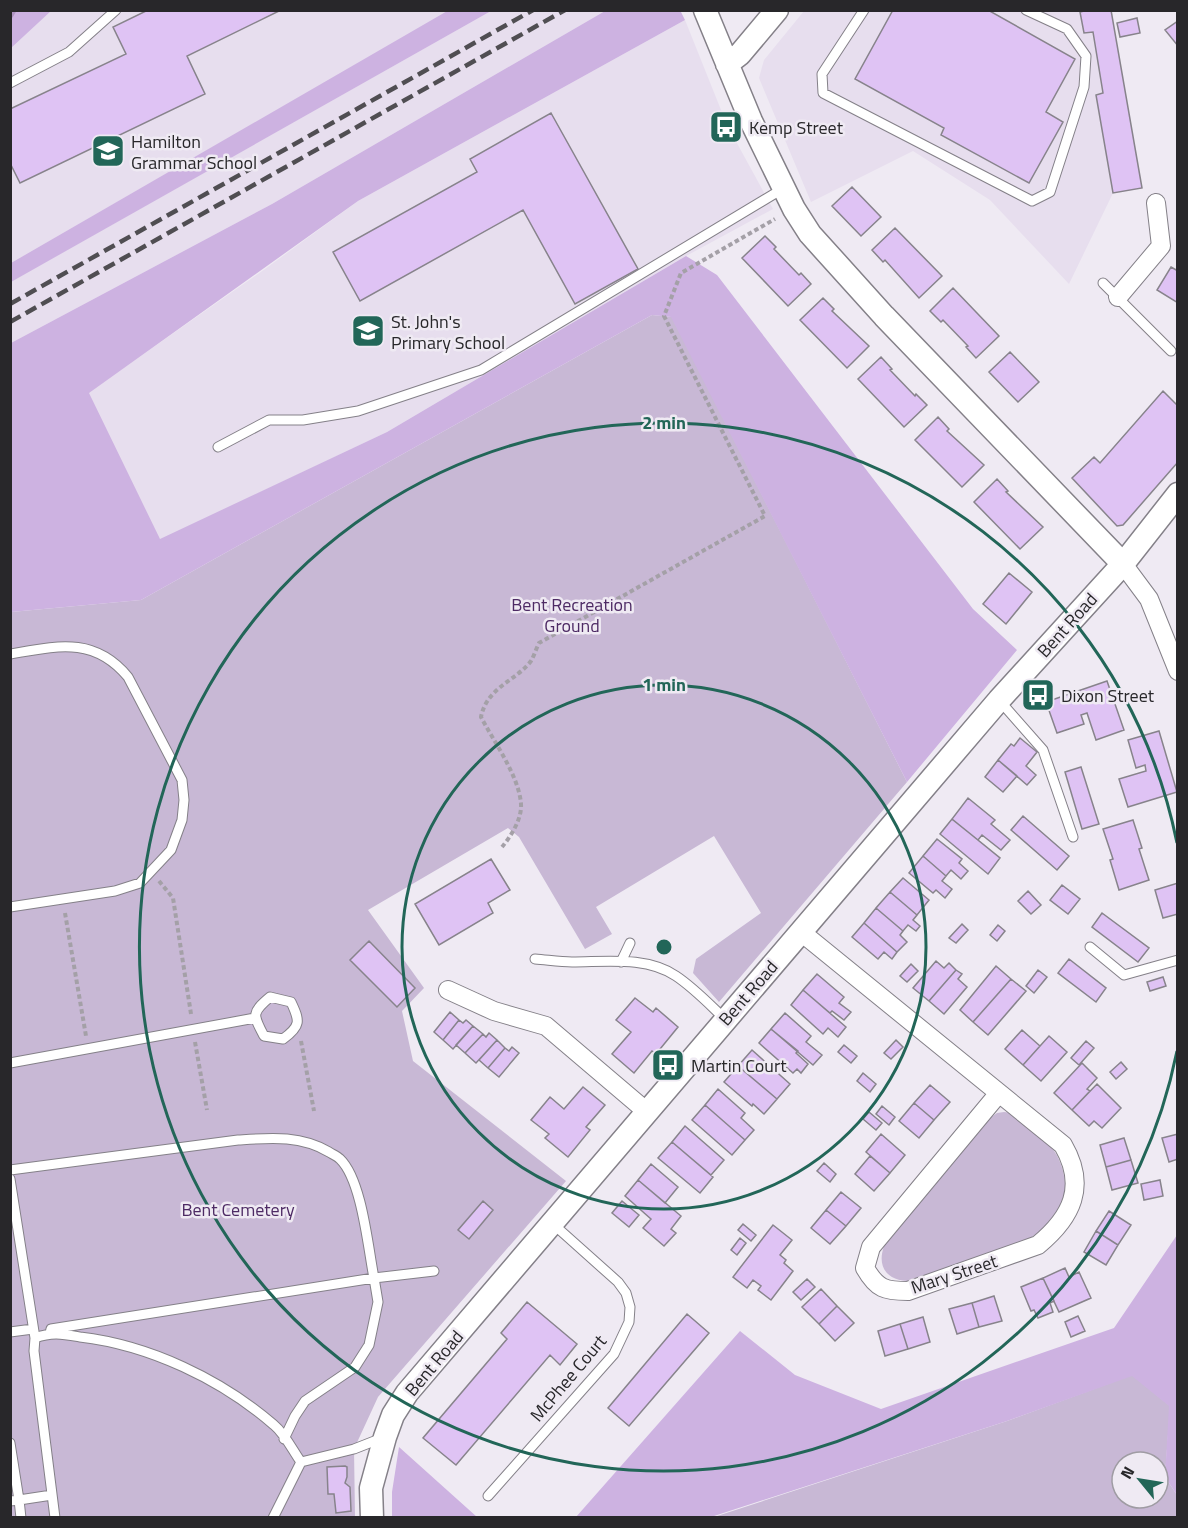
<svg xmlns="http://www.w3.org/2000/svg" width="1188" height="1528" viewBox="0 0 1188 1528" font-family="'Titillium Web',sans-serif">
	<style>
		.built { fill: #e7deee }
		.green { fill: #c8b8d5; fill-rule: evenodd }
		.forest { fill: #cdb2e1 }
		.lines { fill: none; stroke-linecap: round; stroke-linejoin: round }
		.stream { stroke: #af94c2; stroke-width: 7 }
		.building { fill: #dfc3f4; stroke: #87838b; stroke-width: 1.5 }
		.service-casing { stroke: #848088; stroke-width: 11 }
		.minor-casing { stroke: #848088; stroke-width: 20 }
		.tertiary-casing { stroke: #848088; stroke-width: 25 }
		.path { stroke: #a4a0a7; stroke-width: 4; stroke-dasharray: 4.5 3; stroke-linecap: butt }
		.service { stroke: #fff; stroke-width: 9 }
		.minor { stroke: #fff; stroke-width: 18 }
		.tertiary { stroke: #fff; stroke-width: 22 }
		.rail { stroke: #504e52; stroke-width: 4.5; stroke-dasharray: 12 6; stroke-linecap: butt }
		.ring { fill: none; stroke: #226658; stroke-width: 3 }
		.labels { text-anchor: middle; dominant-baseline: central; stroke-width: 5; stroke-linejoin: round; paint-order: stroke }
		.poi-label { font-size: 18px; fill: #28272a; stroke: #efeaf3; text-anchor: start }
		.park-label { font-size: 18px; fill: #4d2a64; stroke: #efeaf3 }
		.street-label { font-size: 18px; fill: #28272a; stroke: #efeaf3 }
		.centre { fill: #226658; stroke: #efeaf3; stroke-width: 3 }
		.ring-label { font-size: 18px; text-anchor: middle; font-weight: bold; fill: #226658; stroke: #efeaf3; stroke-width: 5; stroke-linejoin: round; paint-order: stroke }
	</style>
	<rect width="100%" height="100%" fill="#efeaf3"/>
	<!-- built -->
	<path class="built" d="M51,11H449L11,263L10,48Z
		M491,11H605L272,204L11,343L10,282Z
		M804,11H1111L1142,188L1113,193L1069,284L990,200L913,151L811,202L759,78L764,60Z
		M685,20L727,125L773,209L686,256L387,432L160,540L88,393L265,269L358,201Z"/>
	<!-- green -->
	<path class="green" d="M652,315L672,317L907,782L719,1002L693,973L696,959L761,913L714,836L596,907L612,934L585,949L519,837L508,828L368,910L424,988L402,1011L413,1061L566,1181L378,1397L354,1449L355,1517L11,1518V612L141,600Z
		M1004,1112L1013,1113C1025,1124 1040,1134 1051,1147C1066,1164 1071,1198 1057,1216C1048,1227 1035,1235 1024,1242L916,1281C893,1283 875,1272 884,1246L990,1118L997,1113Z
		M1132,1375L1170,1406L1165,1477L1177,1495V1517L711,1518L1007,1421ZM1122,1462H1158V1498H1122Z"/>
	<!-- forest -->
	<path class="forest" d="M11,10H51V11L11,48Z
		M449,10L491,11L11,282V263Z
		M680,10L685,20L358,201L89,393L160,539L387,432L686,256L717,275L973,609L1017,650L907,782L671,317L652,315L141,600L11,612V343L272,204L605,11Z
		M1177,1235V1495L1165,1477L1169,1406L1132,1376L1007,1421L711,1517H576L740,1331L795,1375L881,1409L1114,1328Z
		M399,1447L477,1517H392V1492Z"/>
	<g class="lines">
		<!-- stream -->
		<path class="stream" d="M10,15L13,10"/>
	</g>
	<!-- building -->
	<path class="building" d="M148,10H281L187,56L205,94L20,183L10,163V109L126,54L113,27Z
		M893,10H988L1075,59L1046,112L1063,122L1029,183L941,135L944,128L855,79Z
		M1088,10H1111L1142,188L1113,193L1096,95L1103,93L1093,32L1084,33L1080,12Z
		M1137,18L1140,33L1120,37L1117,23Z
		M1178,21V46L1165,30Z
		M551,113L638,269L575,304L523,210L360,301L333,252L477,172L470,159Z
		M852,187L881,217L861,236L832,206Z
		M895,228L942,276L919,298L885,260L883,262L872,250Z
		M765,236L776,247L774,249L799,275L801,273L811,284L788,306L742,258Z
		M1171,267L1178,271V303L1157,290Z
		M953,288L999,336L976,358L966,347L968,346L943,320L941,322L930,311Z
		M823,298L834,309L832,311L869,346L847,368L800,320Z
		M1010,352L1039,382L1018,402L989,372Z
		M881,357L892,369L890,370L915,396L916,394L927,405L904,427L858,379Z
		M1163,391L1178,406V462L1123,525L1117,526L1072,478L1094,457L1100,463Z
		M938,417L949,429L947,431L984,465L962,487L915,440Z
		M997,479L1008,491L1006,492L1043,527L1020,549L974,502Z
		M1009,573L1032,592L1006,624L983,604Z
		M1107,681L1124,730L1096,740L1087,713L1081,715L1084,724L1057,733L1046,702Z
		M1159,731L1177,792L1128,807L1119,779L1146,771L1145,765L1136,768L1128,740Z
		M1020,738L1037,752L1026,766L1036,775L1027,785L998,760L1011,744L1014,746Z
		M998,760L1017,776L1003,792L985,777Z
		M1081,767L1099,824L1082,829L1065,772Z
		M968,798L995,820L991,824L1010,840L1001,850L982,835L978,840L952,819Z
		M1023,816L1069,856L1057,870L1011,830Z
		M952,819L1000,858L988,874L940,834Z
		M1133,820L1142,848L1139,849L1149,880L1119,890L1110,860L1113,859L1103,829Z
		M937,839L962,859L959,863L968,871L961,879L951,870L946,876L923,856Z
		M923,856L946,876L942,881L952,889L945,898L936,890L933,893L909,873Z
		M491,859L510,890L488,903L493,913L439,945L415,904Z
		M903,878L929,900L917,915L890,892Z
		M1178,883V914L1163,918L1155,890Z
		M1062,885L1080,899L1068,914L1050,900Z
		M1028,891L1041,905L1031,914L1018,901Z
		M890,892L917,915L913,920L920,926L916,931L908,925L903,931L876,908Z
		M876,908L903,931L900,935L907,942L897,952L864,923Z
		M1102,913L1149,948L1138,962L1092,927Z
		M864,923L897,952L892,959L884,952L878,959L852,937Z
		M962,924L968,930L956,943L949,938Z
		M998,925L1005,931L997,941L990,935Z
		M369,941L415,988L397,1007L350,960Z
		M1069,959L1106,988L1096,1002L1058,973Z
		M936,961L944,968L949,963L956,970L929,1001L913,988Z
		M911,964L918,971L907,982L900,976Z
		M996,966L1011,979L973,1022L960,1010Z
		M956,970L962,974L958,979L967,987L944,1014L929,1001Z
		M1038,970L1047,977L1034,993L1026,986Z
		M817,974L844,997L839,1003L851,1012L844,1020L832,1011L830,1013L803,990Z
		M1163,977L1166,986L1150,991L1147,982Z
		M1011,979L1026,991L988,1035L973,1022Z
		M803,990L846,1027L838,1037L828,1028L823,1034L791,1005Z
		M635,998L653,1012L656,1008L678,1027L656,1054L652,1051L634,1073L612,1054L631,1032L616,1020Z
		M450,1012L459,1020L443,1040L434,1032Z
		M785,1013L811,1036L806,1042L822,1055L813,1065L771,1029Z
		M459,1020L463,1023L466,1020L473,1026L453,1049L443,1040Z
		M473,1026L483,1034L465,1053L456,1045Z
		M771,1029L798,1051L796,1053L808,1064L801,1073L797,1069L793,1073L759,1043Z
		M1022,1030L1040,1046L1023,1065L1005,1049Z
		M489,1033L497,1040L476,1063L465,1053L483,1034L486,1037Z
		M1049,1036L1067,1052L1041,1081L1023,1065Z
		M497,1040L505,1048L488,1068L479,1060Z
		M896,1040L903,1047L891,1059L884,1053Z
		M1086,1041L1094,1048L1079,1065L1071,1058Z
		M844,1045L857,1056L851,1063L838,1052Z
		M512,1047L519,1053L499,1077L488,1068L505,1048L509,1051Z
		M752,1050L790,1084L777,1099L738,1066Z
		M1121,1062L1127,1069L1116,1079L1110,1072Z
		M1082,1063L1097,1078L1087,1089L1090,1091L1072,1110L1054,1093Z
		M738,1066L777,1099L764,1114L753,1104L752,1106L724,1082Z
		M863,1073L876,1084L870,1092L857,1081Z
		M1097,1084L1121,1108L1102,1128L1094,1121L1089,1126L1072,1110Z
		M930,1085L950,1102L934,1120L914,1103Z
		M583,1087L605,1105L586,1127L590,1130L568,1157L545,1138L549,1134L531,1120L550,1097L564,1109Z
		M718,1089L745,1113L741,1118L754,1130L745,1140L705,1105Z
		M914,1103L934,1120L919,1138L899,1121Z
		M705,1105L745,1140L732,1155L692,1120Z
		M882,1106L895,1117L889,1125L876,1114Z
		M869,1112L882,1123L876,1130L863,1119Z
		M685,1126L724,1160L711,1175L672,1142Z
		M881,1134L905,1155L890,1173L866,1152Z
		M1178,1134V1159L1169,1162L1162,1138Z
		M1124,1138L1131,1160L1106,1167L1100,1145Z
		M672,1142L713,1177L700,1193L658,1158Z
		M870,1156L890,1173L874,1191L855,1174Z
		M1131,1160L1138,1183L1112,1190L1106,1167Z
		M824,1163L836,1174L830,1182L817,1171Z
		M651,1164L678,1187L665,1203L638,1180Z
		M638,1180L681,1216L671,1229L676,1233L664,1246L643,1228L651,1219L625,1196Z
		M1160,1180L1163,1196L1144,1200L1141,1184Z
		M841,1192L861,1208L846,1226L826,1210Z
		M483,1201L493,1210L469,1239L458,1230Z
		M622,1201L639,1215L629,1227L612,1213Z
		M826,1210L846,1226L830,1244L811,1228Z
		M1109,1211L1131,1225L1118,1245L1096,1231Z
		M743,1224L756,1235L751,1241L738,1230Z
		M773,1225L792,1240L780,1255L786,1260L784,1263L793,1271L771,1300L758,1290L761,1286L753,1280L747,1288L733,1277Z
		M1096,1231L1118,1245L1106,1265L1084,1252Z
		M740,1238L746,1243L737,1255L731,1250Z
		M1065,1268L1069,1277L1079,1272L1091,1298L1059,1312L1043,1278Z
		M1043,1278L1054,1301L1050,1303L1053,1312L1038,1318L1034,1310L1031,1311L1021,1287Z
		M807,1279L815,1287L801,1300L793,1292Z
		M821,1289L837,1306L819,1324L802,1307Z
		M994,1296L1002,1321L979,1327L972,1303Z
		M527,1302L577,1344L560,1365L550,1355L456,1465L423,1438L507,1339L501,1333Z
		M972,1303L979,1327L957,1334L949,1309Z
		M837,1306L854,1323L835,1341L819,1324Z
		M687,1314L709,1333L629,1426L608,1408Z
		M1078,1316L1085,1331L1071,1337L1065,1322Z
		M923,1317L930,1342L908,1349L900,1324Z
		M900,1324L908,1349L885,1356L878,1331Z
		M345,1466L347,1467V1477L345,1483L350,1487L351,1511L336,1513L334,1494H328L327,1467Z"/>
	<g class="lines">
		<defs>
			<path id="service" d="M864,10L822,74L823,93L1032,201L1050,192L1084,87L1086,56L1067,29L1026,10
				M10,83L69,52L116,10
				M1103,283L1171,351
				M218,447L269,420H303L358,411L481,370L784,188
				M10,654C57,646 94,636 128,677L182,780L184,800L182,820L171,850L140,883L115,891L10,907
				M999,700L1043,750L1073,837
				M1090,947L1124,975L1178,960
				M535,959C548,960 560,962 572,962C606,962 646,956 676,976C694,988 709,1004 725,1019
				M621,962L630,943
				M270,997L291,1002C300,1021 301,1026 283,1039L264,1036C253,1015 251,1013 270,997Z
				M10,1063L255,1018
				M10,1170L238,1140C270,1138 300,1135 329,1152C332,1154 337,1156 340,1159C362,1180 368,1248 374,1278L51,1329L50,1333
				M10,1179L35,1338
				M10,1332L33,1329
				M284,1439L295,1416L305,1401L355,1367L369,1345L378,1302L374,1278L434,1271
				M10,1443L19,1500L10,1501
				M301,1462L354,1449L382,1438
				M488,1496L614,1354L629,1322L630,1307L626,1293L618,1282L552,1223
				M21,1518L19,1500L52,1495
				M55,1518L34,1351L35,1338C52,1332 62,1334 80,1337C149,1345 221,1379 274,1425C285,1434 293,1451 301,1462
				M273,1518L301,1462"/>
			<path id="minor" d="M1118,297L1161,246L1156,203
				M1123,564L1149,599L1178,671
				M801,932L1063,1145C1087,1186 1072,1217 1038,1245L908,1291C885,1291 877,1289 865,1268L871,1247L999,1093
				M448,990L494,1011L546,1026L646,1111"/>
			<path id="tertiary" d="M705,10L751,121L794,209L810,234L884,316L1123,564
				M727,64L740,54L777,10
				M372,1518L371,1488L385,1437L393,1415L407,1393L999,700L1123,564L1178,494"/>
		</defs>
		<!-- service casing -->
		<use href="#service" class="service-casing"/>
		<!-- minor casing -->
		<use href="#minor" class="minor-casing"/>
		<!-- tertiary casing -->
		<use href="#tertiary" class="tertiary-casing"/>
		<!-- path -->
		<path class="path" d="M502,847C511,836 522,819 521,804C519,776 494,742 481,717C487,687 516,681 531,661C534,656 536,649 539,643L765,516L664,316L681,273L775,219
			M159,881L173,898L191,1014
			M65,913L86,1036
			M301,1041L314,1111
			M195,1042L207,1110"/>
		<!-- service -->
		<use href="#service" class="service"/>
		<!-- minor -->
		<use href="#minor" class="minor"/>
		<!-- tertiary -->
		<use href="#tertiary" class="tertiary"/>
		<!-- rail -->
		<path class="rail" d="M10,304L533,10
			M10,322L565,10"/>
	</g>
	<!-- distance rings -->
	<g class="ring">
		<circle cx="664" cy="947" r="262"/>
		<path d="M1177 1051A524 524 0 1 1 1177 843"/>
	</g>
	<!-- icons -->
	<defs>
		<symbol id="bus-square" viewBox="-11 -11 22 22"><rect x="-9" y="-9" width="18" height="18" rx="4" fill="#226658" stroke="#efeaf3"/><path d="M-5-6H5V4H4V6H2V4H-2V6H-4V4H-5ZM-3.5-4V0h7V-4ZM-3.5 1.2v1.5H-2V1.2ZM2 1.2v1.5H3.5V1.2Z" fill="#fff"/></symbol>
		<symbol id="school-square" viewBox="-11 -11 22 22"><rect x="-9" y="-9" width="18" height="18" rx="4" fill="#226658" stroke="#efeaf3"/><path d="M0-5L7-2L0 1L-7-2ZM-4 1L0 2.5L4 1V4Q0 6-4 4Z" fill="#fff"/></symbol>
	</defs>
	<g fill-rule="evenodd">
		<use href="#bus-square" x="707" y="108" width="38" height="38"/>
		<use href="#school-square" x="89" y="132" width="38" height="38"/>
		<use href="#school-square" x="349" y="312" width="38" height="38"/>
		<use href="#bus-square" x="1019" y="676" width="38" height="38"/>
		<use href="#bus-square" x="649" y="1046" width="38" height="38"/>
	</g>
	<g class="labels">
		<!-- poi labels -->
		<g class="poi-label">
			<text x="749" y="127">Kemp Street</text>
			<text x="131" y="141">Hamilton<tspan x="131" dy="21">Grammar School</tspan></text>
			<text x="391" y="321">St. John's<tspan x="391" dy="21">Primary School</tspan></text>
			<text x="1061" y="695">Dixon Street</text>
			<text x="691" y="1065">Martin Court</text>
		</g>
		<!-- park labels -->
		<g class="park-label">
			<text x="572" y="604">Bent Recreation<tspan x="572" dy="21">Ground</tspan></text>
			<text x="238" y="1209">Bent Cemetery</text>
		</g>
		<!-- street labels -->
		<g class="street-label">
			<text transform="translate(1067 625) rotate(-48)">Bent Road</text>
			<text transform="translate(748 993) rotate(-49)">Bent Road</text>
			<text transform="translate(954 1274) rotate(-18)">Mary Street</text>
			<text transform="translate(434 1363) rotate(-50)">Bent Road</text>
			<text transform="translate(568 1378) rotate(-50)">McPhee Court</text>
		</g>
	</g>
	<circle cx="664" cy="947" r="9" class="centre"/>
	<g class="ring-label">
		<text x="664" y="429">2 min</text>
		<text x="664" y="691">1 min</text>
	</g>
	<!-- border -->
	<rect width="1188" height="1528" fill="none" stroke="#28272a" stroke-width="24"/>
	<!-- north arrow -->
	<g transform="translate(1140 1480) rotate(300)"><circle r="28" fill="#efeaf3" stroke="#9f9ca3" stroke-width="1.5"/>
	<path d="M0-4.5L10 22L0 15L-10 22Z" fill="#226658"/>
	<text y="-9" font-size="16" font-weight="bold" text-anchor="middle" fill="#28272a">N</text>
	</g>
</svg>
